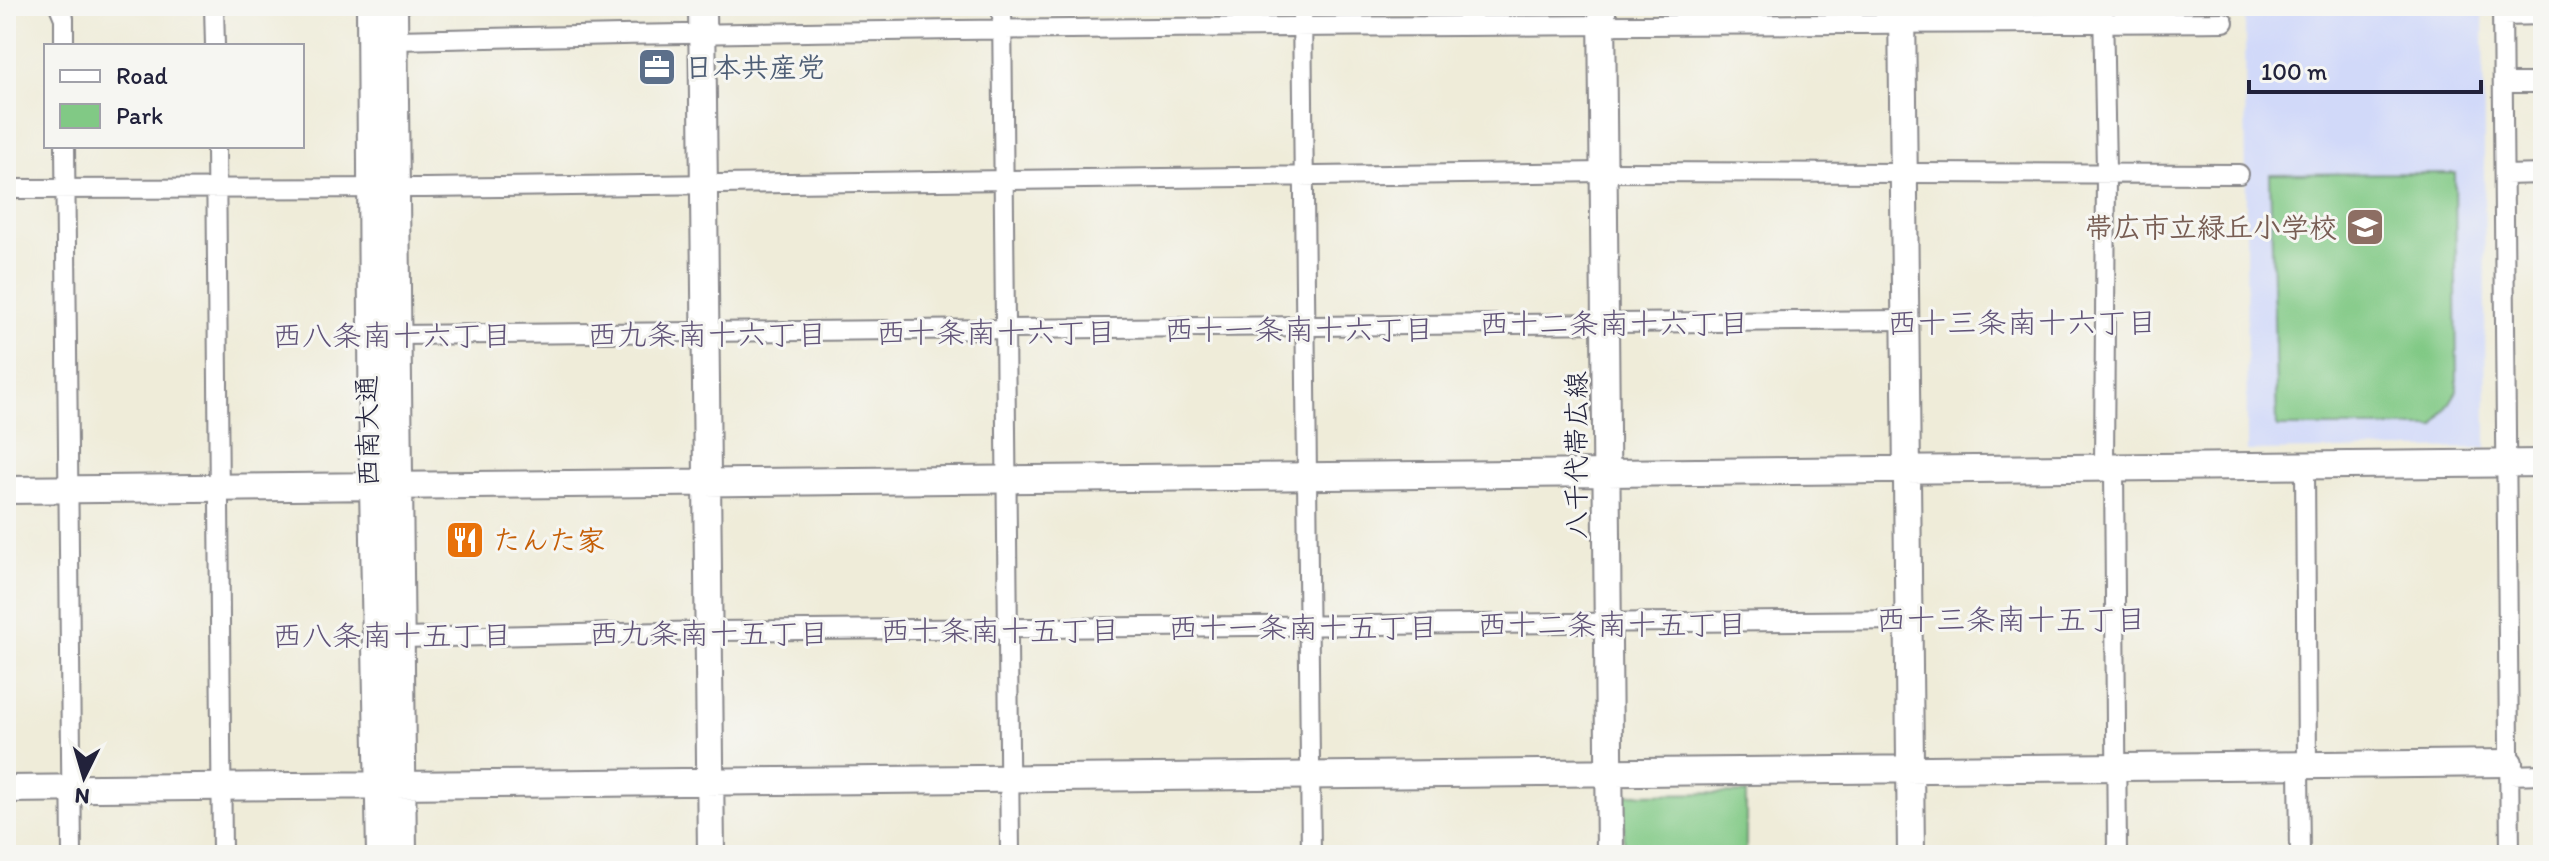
<svg xmlns="http://www.w3.org/2000/svg" width="2549" height="861" viewBox="0 0 2549 861" font-family="Itim,'Klee One',sans-serif">
	<style>
		.built { fill: #d1d9f9 }
		.green { fill: #81c985; stroke: #527660; stroke-width: 2 }
		.lines { fill: none; stroke-linecap: round; stroke-linejoin: round }
		.street-casing { stroke: #88878a; stroke-width: 22 }
		.secondary-casing { stroke: #88878a; stroke-width: 30 }
		.street { stroke: #fff; stroke-width: 18 }
		.secondary { stroke: #fff; stroke-width: 26 }
		.labels { text-anchor: middle; dominant-baseline: central; stroke-width: 6; stroke-linejoin: round; paint-order: stroke }
		.service-label { font-size: 28px; font-weight: bold; fill: #4e5e75; stroke: #f6f6f2; text-anchor: start }
		.education-label { font-size: 28px; font-weight: bold; fill: #785e54; stroke: #f6f6f2; text-anchor: end }
		.street-label { font-size: 28px; fill: #22223b; stroke: #f6f6f2 }
		.food-label { font-size: 28px; font-weight: bold; fill: #c56008; stroke: #f6f6f2; text-anchor: start }
		.neighbourhood-label { font-size: 30px; fill: #615478; stroke: #f6f6f2 }
	</style>
	<rect width="100%" height="100%" fill="#f6f6f2"/>
	<filter id="ink" filterUnits="userSpaceOnUse"><feTurbulence type="fractalNoise" baseFrequency=".0125" numOctaves="2"/><feDisplacementMap in="SourceGraphic" scale="16" xChannelSelector="R" yChannelSelector="G"/><feConvolveMatrix kernelMatrix="1 2 1 2 8 2 1 2 1" color-interpolation-filters="sRGB"/></filter>
	<filter id="wash" filterUnits="userSpaceOnUse"><feTurbulence type="fractalNoise" baseFrequency=".006" numOctaves="4" result="noise"/><feDisplacementMap in="SourceGraphic" scale="32" xChannelSelector="R" yChannelSelector="G"/><feGaussianBlur stdDeviation="1.8" result="paint"/><feColorMatrix in="noise" values="0 0 0 0 0 0 0 0 0 0 0 0 0 0 0 0 0 1.4 0 .05"/><feComposite in="paint" operator="in"/></filter>
	<g filter="url(#wash)">
		<rect width="100%" height="100%" fill="#efecd9"/>
		<!-- built -->
		<path class="built" d="M2245,6H2483L2486,448L2247,451Z"/>
		<!-- green -->
		<path class="green" d="M2455,173L2457,391L2435,427H2277L2270,174Z
			M1746,793V854L1624,855V794Z"/>
	</g>
	<g filter="url(#ink)">
		<g class="lines">
			<defs>
				<path id="street" d="M59,6L64,18V46
					M214,6L215,46
					M1002,6L1010,855
					M1302,6L1311,855
					M2103,6L2106,171L2104,467
					M2502,6L2510,855
					M2503,16L2543,15
					M394,40C1004,25 1614,26 2224,22
					M2504,83H2543
					M65,146L72,855
					M216,146L222,855
					M2504,175L2543,174
					M6,189L425,188L1604,172L2239,174
					M397,335L1906,320
					M2114,467L2117,855
					M2305,467L2307,766
					M402,638L709,631L1909,620
					M2299,766L2300,855
					M2509,775L2543,774"/>
				<path id="secondary" d="M370,6L373,486L380,855
					M394,6L403,855
					M702,6L711,855
					M1602,6L1610,855
					M1902,6L1911,855
					M6,490L2543,463
					M6,789L2509,763"/>
			</defs>
			<!-- street casing -->
			<use href="#street" class="street-casing"/>
			<!-- secondary casing -->
			<use href="#secondary" class="secondary-casing"/>
			<!-- street -->
			<use href="#street" class="street"/>
			<!-- secondary -->
			<use href="#secondary" class="secondary"/>
		</g>
	</g>
	<!-- icons -->
	<defs>
		<symbol id="office-square" viewBox="-11 -11 22 22"><rect x="-9" y="-9" width="18" height="18" rx="4" fill="#5c6f8a" stroke="#f6f6f2"/><path d="M-6-3h4V-5.5h4V-3h4V5H-6ZM-1-4.5V-3h2v-1.5ZM-6 0V1H6V0Z" fill="#fff"/></symbol>
		<symbol id="school-square" viewBox="-11 -11 22 22"><rect x="-9" y="-9" width="18" height="18" rx="4" fill="#8d6e63" stroke="#f6f6f2"/><path d="M0-5L7-2L0 1L-7-2ZM-4 1L0 2.5L4 1V4Q0 6-4 4Z" fill="#fff"/></symbol>
		<symbol id="restaurant-square" viewBox="-11 -11 22 22"><rect x="-9" y="-9" width="18" height="18" rx="4" fill="#e8710a" stroke="#f6f6f2"/><path d="M-5-6h1v4h1v-4h1v4h1v-4h1v5L-1.5 .5V6h-2V.5L-5-1ZM5-6V6H3V1.5H1.5Q1.5-4 5-6Z" fill="#fff"/></symbol>
	</defs>
	<g fill-rule="evenodd">
		<use href="#office-square" x="635" y="45" width="44" height="44"/>
		<use href="#school-square" x="2343" y="205" width="44" height="44"/>
		<use href="#restaurant-square" x="443" y="518" width="44" height="44"/>
	</g>
	<g class="labels">
		<!-- service labels -->
		<g class="service-label">
			<text x="685" y="67">日本共産党</text>
		</g>
		<!-- education labels -->
		<g class="education-label">
			<text x="2337" y="227">帯広市立緑丘小学校</text>
		</g>
		<!-- street labels -->
		<g class="street-label">
			<text transform="translate(367 431) rotate(-91)">西南大通</text>
			<text transform="translate(1576 455) rotate(-90)">八千代帯広線</text>
		</g>
		<!-- food labels -->
		<g class="food-label">
			<text x="493" y="540">たんた家</text>
		</g>
		<!-- neighbourhood labels -->
		<g class="neighbourhood-label">
			<text x="2022" y="322">西十三条南十六丁目</text>
			<text x="1614" y="323">西十二条南十六丁目</text>
			<text x="1299" y="329">西十一条南十六丁目</text>
			<text x="996" y="332">西十条南十六丁目</text>
			<text x="707" y="334">西九条南十六丁目</text>
			<text x="392" y="335">西八条南十六丁目</text>
			<text x="2011" y="619">西十三条南十五丁目</text>
			<text x="1612" y="624">西十二条南十五丁目</text>
			<text x="1303" y="627">西十一条南十五丁目</text>
			<text x="1000" y="630">西十条南十五丁目</text>
			<text x="709" y="633">西九条南十五丁目</text>
			<text x="392" y="635">西八条南十五丁目</text>
		</g>
	</g>
	<!-- margin -->
	<rect width="2549" height="861" fill="none" stroke="#f6f6f2" stroke-width="32"/>
	<!-- legend -->
	<rect x="44" y="44" width="260" height="104" fill="#f6f6f2" stroke="#a1a1a9" stroke-width="2"/>
	<rect x="60" y="70" width="40" height="12" fill="#ffffff" stroke="#a1a1a9" stroke-width="2"/>
	<text x="116" y="84" font-size="24" fill="#22223b">Road</text>
	<rect x="60" y="104" width="40" height="24" fill="#81c985" stroke="#a1a1a9" stroke-width="2"/>
	<text x="116" y="124" font-size="24" fill="#22223b">Park</text>
	<!-- north arrow -->
	<g transform="translate(84 777) rotate(185)" stroke="#f6f6f2" stroke-width="6" paint-order="stroke">
	<path d="M0-6L14 30L0 20L-14 30Z" fill="#22223b"/>
	<text y="-12" font-size="22" font-weight="bold" text-anchor="middle" fill="#22223b">N</text>
	</g>
	<!-- scale -->
	<path d="M2249 80v12h232v-12" fill="none" stroke="#22223b" stroke-width="4"/>
	<text x="2261" y="80" font-size="24" fill="#22223b" stroke="#f6f6f2" stroke-width="6" paint-order="stroke">100 m</text>
</svg>
